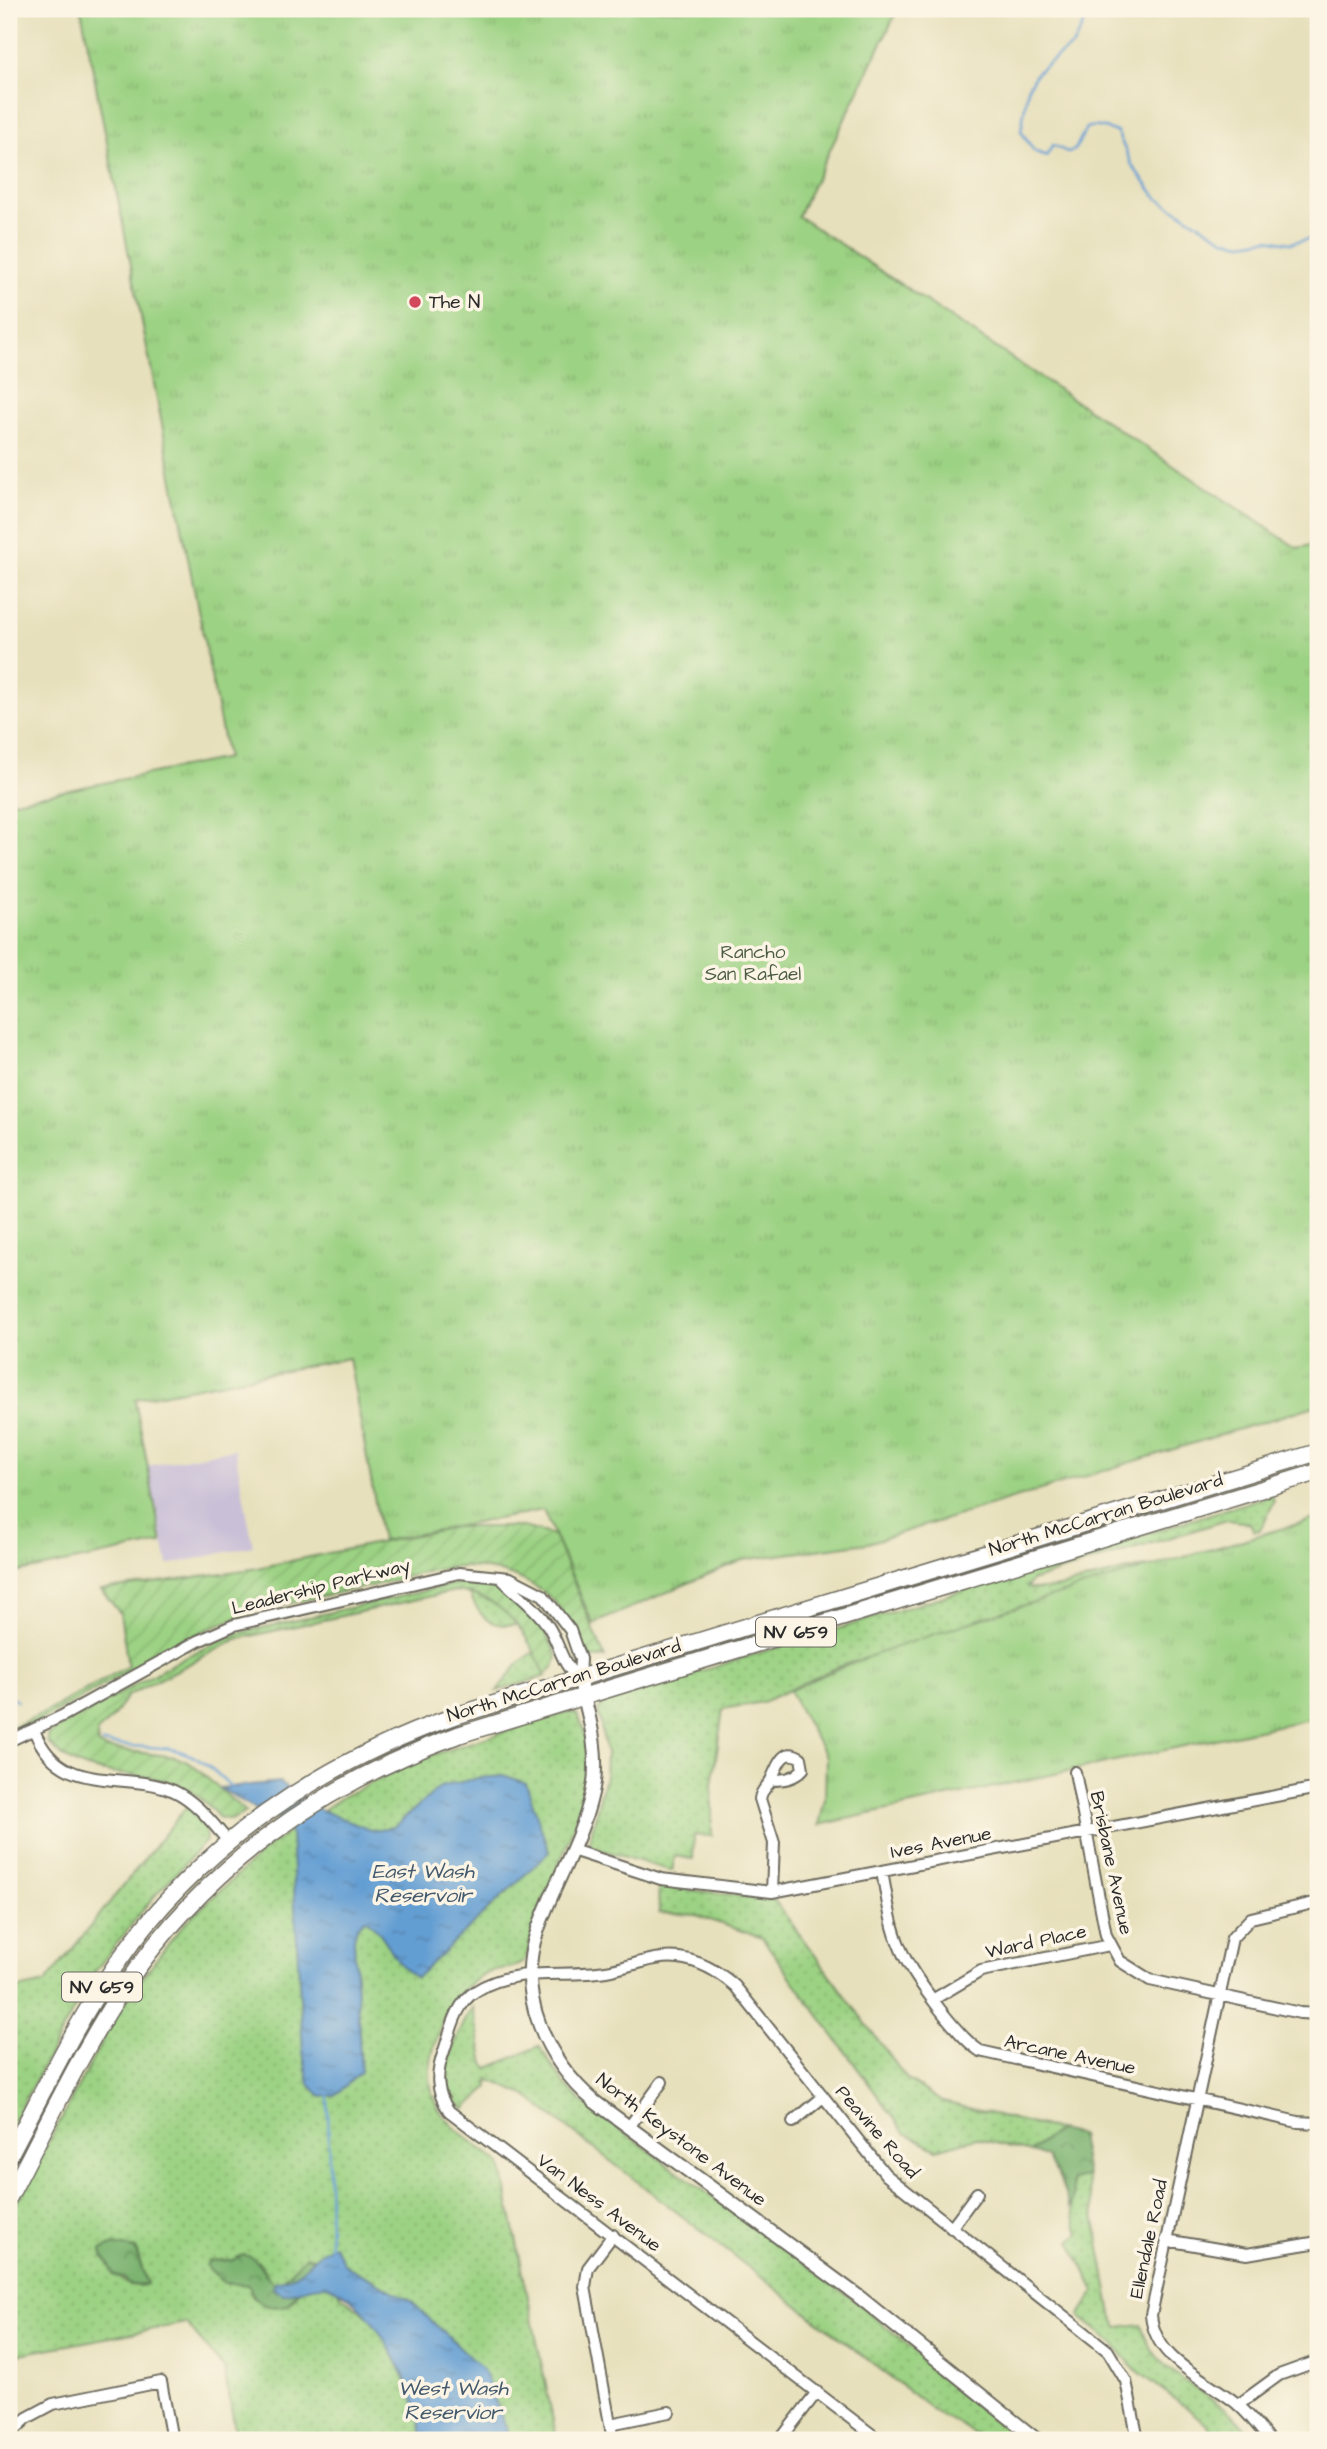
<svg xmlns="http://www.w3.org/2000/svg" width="1327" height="2449" viewBox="0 0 1327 2449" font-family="'Architects Daughter',sans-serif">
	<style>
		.industrial { fill: #c9bfd7 }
		.grass { fill: url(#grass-dots); stroke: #647e57; stroke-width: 2; fill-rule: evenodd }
		.forest { fill: url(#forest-crowns); stroke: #54704e; stroke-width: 2 }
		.park { fill: url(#park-tufts); stroke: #647e57; stroke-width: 2 }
		.garden { fill: url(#garden-furrows); stroke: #647e57; stroke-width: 2 }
		.water { fill: url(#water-ripples); stroke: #48647f; stroke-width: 2 }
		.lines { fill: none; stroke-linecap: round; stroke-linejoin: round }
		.stream { stroke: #649ed3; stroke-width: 2.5 }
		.minor-casing { stroke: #6d6a5e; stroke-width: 14 }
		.tertiary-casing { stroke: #6d6a5e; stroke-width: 16 }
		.primary-casing { stroke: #6d6a5e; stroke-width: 19 }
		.minor { stroke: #fff; stroke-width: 10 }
		.tertiary { stroke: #fff; stroke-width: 12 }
		.primary { stroke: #fff; stroke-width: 16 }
		.poi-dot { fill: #d1495b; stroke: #fcf5e5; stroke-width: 2.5 }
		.labels { text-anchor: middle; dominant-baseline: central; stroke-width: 7; stroke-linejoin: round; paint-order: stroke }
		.shield { fill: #fcf5e5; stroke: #6a6863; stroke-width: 2 }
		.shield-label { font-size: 18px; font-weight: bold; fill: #2b2b2b }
		.poi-label { font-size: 19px; fill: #2b2b2b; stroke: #fcf5e5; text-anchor: start }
		.park-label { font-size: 19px; fill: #4d5d45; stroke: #fcf5e5 }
		.street-label { font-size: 19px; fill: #2b2b2b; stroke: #fcf5e5 }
		.water-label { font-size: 21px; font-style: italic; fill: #42596e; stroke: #fcf5e5 }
	</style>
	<defs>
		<pattern id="grass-dots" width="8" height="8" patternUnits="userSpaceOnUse" patternTransform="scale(1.75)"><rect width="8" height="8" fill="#9cd283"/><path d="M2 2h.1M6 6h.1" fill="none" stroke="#87b471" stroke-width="1.8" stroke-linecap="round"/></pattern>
		<pattern id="forest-crowns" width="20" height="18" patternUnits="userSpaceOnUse" patternTransform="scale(1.75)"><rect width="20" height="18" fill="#7db471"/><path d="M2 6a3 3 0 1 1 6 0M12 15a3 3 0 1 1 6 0" fill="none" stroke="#67935d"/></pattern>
		<pattern id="park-tufts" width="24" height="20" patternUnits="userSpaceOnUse" patternTransform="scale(1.75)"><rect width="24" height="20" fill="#9cd283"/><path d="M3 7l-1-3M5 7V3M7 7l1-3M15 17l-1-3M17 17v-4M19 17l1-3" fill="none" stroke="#87b471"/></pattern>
		<pattern id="garden-furrows" width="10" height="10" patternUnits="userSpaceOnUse" patternTransform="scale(1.75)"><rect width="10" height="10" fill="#9cd283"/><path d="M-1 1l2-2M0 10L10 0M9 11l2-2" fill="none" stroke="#87b471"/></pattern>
		<pattern id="water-ripples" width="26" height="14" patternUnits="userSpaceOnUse" patternTransform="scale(1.75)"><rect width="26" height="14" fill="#649ed3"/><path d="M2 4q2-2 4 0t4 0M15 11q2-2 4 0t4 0" fill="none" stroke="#5381ab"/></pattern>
	</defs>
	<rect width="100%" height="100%" fill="#fcf5e5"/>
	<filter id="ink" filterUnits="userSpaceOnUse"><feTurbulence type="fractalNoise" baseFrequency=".0143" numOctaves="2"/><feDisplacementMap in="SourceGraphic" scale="14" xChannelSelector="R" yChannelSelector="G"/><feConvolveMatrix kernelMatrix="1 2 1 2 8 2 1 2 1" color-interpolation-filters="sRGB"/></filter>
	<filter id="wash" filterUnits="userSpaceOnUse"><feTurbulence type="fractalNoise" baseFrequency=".00686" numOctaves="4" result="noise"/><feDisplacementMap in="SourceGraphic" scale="28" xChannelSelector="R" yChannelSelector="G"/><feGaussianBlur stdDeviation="1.57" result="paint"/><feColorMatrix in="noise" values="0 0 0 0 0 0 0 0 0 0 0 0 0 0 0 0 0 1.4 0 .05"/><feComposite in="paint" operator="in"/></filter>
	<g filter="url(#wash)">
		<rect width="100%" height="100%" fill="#e7e0bc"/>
		<!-- industrial -->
		<path class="industrial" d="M235,1449L253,1546L168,1565L148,1466Z"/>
		<!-- grass -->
		<path class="grass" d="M1272,1495L1274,1502L1260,1530L1254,1531L1250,1523L1227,1520L1055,1573L1031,1581L1027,1587C1047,1598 1122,1566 1152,1567L838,1667L763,1702L723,1709L712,1785V1836L694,1835L693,1859L675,1856L672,1871L595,1848L589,1843L605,1777L606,1752L598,1711L604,1701Z
			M469,1592L499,1605L518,1624C489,1629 479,1617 469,1592Z
			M535,1651L546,1676L497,1691L518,1664Z
			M567,1712L577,1714C610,1771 557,1862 537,1916C533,1926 529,1956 523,1962C516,1969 501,1968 492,1971C483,1975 473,1981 465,1988C449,2001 443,2018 437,2037C413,2108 451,2125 501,2164L557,2440H237L224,2369L186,2323L9,2356V2217L113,2021L147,1971L184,1924L271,1844L344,1796L426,1757ZM111,2245L136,2249L147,2284C124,2293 108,2268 101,2250ZM243,2255L259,2262L272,2283L285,2280L306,2256L322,2261L332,2269L323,2280L304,2286L288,2305H266L253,2298L249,2285L225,2283L206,2266L209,2261L233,2260ZM343,2277L359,2283L398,2313L416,2341L438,2364V2371C429,2381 423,2383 410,2381V2356L386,2330L342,2297L336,2287Z
			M187,1806L208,1827L205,1829L206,1841L151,1900L93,1974L9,2129V1991L45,1983Z
			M658,1886L774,1900L907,2079L943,2102L1058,2130L1030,2152L976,2138L937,2149L905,2133L762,1938L696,1915L659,1913Z
			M473,2007L484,2064L489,2068L539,2046L565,2085L585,2104L850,2297L1024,2440H982L955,2421L941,2416L525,2095L488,2079L489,2087L465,2109C436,2087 448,2060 460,2032C464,2024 467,2014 473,2007Z
			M1087,2176L1112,2314L1118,2327L1141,2324C1151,2368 1191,2383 1224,2408C1237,2417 1246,2428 1255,2440H1220L1206,2423L1130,2365L1114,2343L1079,2316L1095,2291L1070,2241L1079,2233C1071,2211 1072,2202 1072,2180Z"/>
		<!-- forest -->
		<path class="forest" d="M1058,2130L1080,2135L1087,2176L1072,2180L1073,2200L1070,2208L1059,2177L1046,2156L1030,2152Z
			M112,2245L135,2249L147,2284L132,2285L123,2278L114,2276L101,2250Z
			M243,2255C264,2257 262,2281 278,2284L306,2256L322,2261L287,2305C267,2310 255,2304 249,2285L225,2283L206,2266L209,2261L233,2260Z"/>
		<!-- park -->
		<path class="park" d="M81,9H898L798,216L1297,548L1318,544V1405L868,1543L742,1560L593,1624L543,1510L382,1541L349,1358L135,1399L162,1543L9,1574V802L227,758Z
			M1318,1518V1717L819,1825L825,1799L826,1757L789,1691C851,1660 917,1640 983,1618C1094,1582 1206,1551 1318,1518Z"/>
		<!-- garden -->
		<path class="garden" d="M454,1527H523L554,1535L605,1657C575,1666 570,1617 554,1601C532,1579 497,1568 467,1567C436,1566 404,1579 374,1585C321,1597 265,1606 215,1626C143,1656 81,1705 9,1734V1728L44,1713L128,1666L120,1613L101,1590L252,1569Z
			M467,1581C511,1588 542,1615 557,1657L554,1667L545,1674C526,1632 505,1596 455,1591L237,1639L127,1696L114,1716L97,1732L98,1744L104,1748L176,1757L190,1763L246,1812L231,1820L218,1817C164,1748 100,1799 48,1743V1734L183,1658L236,1634Z"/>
		<!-- water -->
		<path class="water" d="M506,1776L526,1783L549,1852L416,1978C393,1965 387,1932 365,1919L357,1927L354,1939L361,2072L335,2095L322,2097L309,2084L303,2053L291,1834L278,1817L259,1811L220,1788L280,1782L321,1810L370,1830L394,1827L440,1787L478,1778Z
			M334,2245L345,2265L411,2301L483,2370L511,2440H422C421,2397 374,2302 331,2287C317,2283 296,2292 283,2294L273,2288L275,2282C309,2275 309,2255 334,2245Z"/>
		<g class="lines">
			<!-- stream -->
			<path class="stream" d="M1091,9L1073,45L1038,71L1028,87L1021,131L1034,151L1046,156L1053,145L1067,152L1075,150L1086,128C1096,124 1106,129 1117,132L1133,167L1157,198L1224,239L1243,243L1268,239L1290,243L1318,237
				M9,1581L12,1573
				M9,1696L17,1701
				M102,1743C167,1753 181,1735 232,1788
				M328,2096L330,2247"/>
		</g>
	</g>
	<g filter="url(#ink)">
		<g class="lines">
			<defs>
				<path id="minor" d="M34,1730C61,1798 122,1769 174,1791C197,1802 212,1823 229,1842
					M9,1741L64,1715L198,1641L234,1625L459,1573L510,1578L543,1595L570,1630L580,1659L579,1678C561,1665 560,1644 548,1626C535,1606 517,1595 501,1578
					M1075,1772L1106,1935L1120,1961L1150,1980L1300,2013L1318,2014
					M771,1780C784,1780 794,1779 803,1769L801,1758C782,1746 778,1766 771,1780C767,1788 761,1789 760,1799L774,1843L772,1892
					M572,1850L661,1879L772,1892L1318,1788
					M882,1872C887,1897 890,1924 900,1947C910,1973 957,2036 980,2051L1298,2122L1318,2123
					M934,1999L981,1971L1110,1945
					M793,2122L823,2097
					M629,2127L662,2082
					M951,2228L977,2193
					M613,2235L588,2268L585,2287L613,2440
					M1166,2240L1247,2254L1318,2242
					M1238,2405L1279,2375L1318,2361
					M610,2424L669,2412
					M9,2435L27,2418L53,2404L161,2382L172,2440
					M780,2440L817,2392
					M879,2440L449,2111C435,2091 436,2073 444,2051C451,2030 456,2003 476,1991C513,1966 564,1978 606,1971C631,1967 653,1955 679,1958C701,1961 719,1972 735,1986L886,2175L1108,2351L1126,2381L1138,2440
					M1269,2440C1259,2427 1249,2414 1236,2403C1204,2377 1155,2361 1151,2315L1232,1938L1251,1918L1318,1902"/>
				<path id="tertiary" d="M579,1678C589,1716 601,1755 592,1793C581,1842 553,1885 537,1932C515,1995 547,2061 595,2102L858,2296L1037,2440"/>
				<path id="primary" d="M9,2156C43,2092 74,2026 115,1966C198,1845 322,1762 458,1715L1318,1452
					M9,2197C46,2127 80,2053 124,1987C205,1867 322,1784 458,1735L1318,1472"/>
			</defs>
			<!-- minor casing -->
			<use href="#minor" class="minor-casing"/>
			<!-- tertiary casing -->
			<use href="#tertiary" class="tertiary-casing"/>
			<!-- primary casing -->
			<use href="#primary" class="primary-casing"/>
			<!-- minor -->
			<use href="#minor" class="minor"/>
			<!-- tertiary -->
			<use href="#tertiary" class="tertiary"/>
			<!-- primary -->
			<use href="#primary" class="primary"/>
		</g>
	</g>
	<!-- markers -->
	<circle class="poi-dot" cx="415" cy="302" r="7"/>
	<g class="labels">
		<!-- shield labels -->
		<g class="shield">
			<rect x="756" y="1617.5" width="80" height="29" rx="5"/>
			<rect x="62" y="1972.5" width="80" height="29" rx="5"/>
		</g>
		<g class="shield-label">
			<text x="796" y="1632">NV 659</text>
			<text x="102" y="1987">NV 659</text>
		</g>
		<!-- poi labels -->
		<g class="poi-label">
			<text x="429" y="302">The N</text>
		</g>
		<!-- park labels -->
		<g class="park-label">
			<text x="753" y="952">Rancho<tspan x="753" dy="22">San Rafael</tspan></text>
		</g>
		<!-- street labels -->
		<g class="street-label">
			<text transform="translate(1106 1515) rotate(-17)">North McCarran Boulevard</text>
			<text transform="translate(321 1587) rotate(-14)">Leadership Parkway</text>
			<text transform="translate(564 1681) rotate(-17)">North McCarran Boulevard</text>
			<text transform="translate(941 1843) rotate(-11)">Ives Avenue</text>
			<text transform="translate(1111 1863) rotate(78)">Brisbane Avenue</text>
			<text transform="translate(1036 1942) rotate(-12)">Ward Place</text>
			<text transform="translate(1070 2055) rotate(12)">Arcane Avenue</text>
			<text transform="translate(877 2132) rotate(49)">Peavine Road</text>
			<text transform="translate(681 2140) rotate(37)">North Keystone Avenue</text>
			<text transform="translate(599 2203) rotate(37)">Van Ness Avenue</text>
			<text transform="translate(1149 2239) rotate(-78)">Ellendale Road</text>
		</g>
		<!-- water labels -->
		<g class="water-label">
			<text x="423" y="1871">East Wash<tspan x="423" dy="24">Reservoir</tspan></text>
			<text x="453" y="2388">West Wash<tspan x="453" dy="24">Reservior</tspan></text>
		</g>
	</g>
	<!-- margin -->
	<rect width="1327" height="2449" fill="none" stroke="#fcf5e5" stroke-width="35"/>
</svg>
